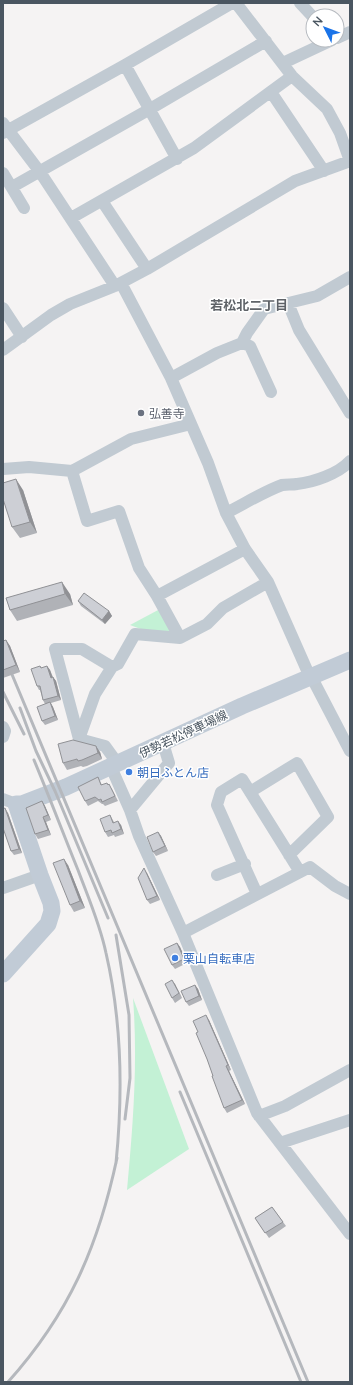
<svg xmlns="http://www.w3.org/2000/svg" width="353" height="1385" viewBox="0 0 353 1385" font-family="Lato,'Noto Sans JP',sans-serif">
	<style>
		.green { fill: #c3f1d5 }
		.lines { fill: none; stroke-linecap: round; stroke-linejoin: round }
		.minor { stroke: #c1cad2; stroke-width: 12 }
		.secondary { stroke: #c1cbd6; stroke-width: 17 }
		.rail { stroke: #b5b8bd; stroke-width: 3 }
		.wall { fill: #b0b2b7 }
		.shaded-wall { fill: #909195 }
		.building { fill: #cdcfd5; stroke: #909195 }
		.worship-dot { fill: #6b7280; stroke: #fff; stroke-width: 1.5 }
		.shop-dot { fill: #3f7fe0; stroke: #fff; stroke-width: 1.5 }
		.labels { text-anchor: middle; dominant-baseline: central; stroke-width: 3; stroke-linejoin: round; paint-order: stroke }
		.worship-label { font-size: 12px; fill: #5b616d; stroke: #fff; text-anchor: start }
		.street-label { font-size: 12px; fill: #4a5661; stroke: #fff }
		.shop-label { font-size: 12px; fill: #366cbe; stroke: #fff; text-anchor: start }
		.neighbourhood-label { font-size: 13px; font-weight: bold; fill: #5f6368; stroke: #fff }
	</style>
	<rect width="100%" height="100%" fill="#f5f3f3"/>
	<!-- green -->
	<path class="green" d="M160,609L171,630L167,634L146,631L130,625Z
		M133,998L189,1149L127,1190C133,1125 138,1063 133,998Z"/>
	<g class="lines">
		<!-- minor -->
		<path class="minor" d="M236,3L292,76L327,109L340,133L350,161
			M300,3L313,17
			M337,38L350,32
			M283,63L332,40
			M125,65L177,159
			M271,92L324,171
			M3,123L40,172L115,286
			M3,133L125,65L232,3
			M3,173L24,208
			M12,187L150,109L266,41
			M102,201L147,269
			M71,218L194,148L292,76
			M121,283L171,378L208,463L226,513L245,549L268,582L310,677
			M288,303L299,330L350,413
			M3,308L22,337
			M242,343L247,333L264,309L317,296L350,277
			M3,350L51,315L70,304L115,286L147,269L295,181L350,161
			M171,378L217,353L242,343L250,346L271,392
			M3,469L29,467L72,471L131,439L191,424
			M72,471L87,521L119,511L139,568L157,596L245,549
			M226,513C244,504 263,492 282,485C287,484 292,485 297,484C314,482 338,474 350,461
			M157,596L180,638L207,624L223,608L268,582
			M311,676L350,751
			M3,727L5,731L3,737
			M79,739L55,649H82L112,667
			M118,764L105,746L79,739L95,694L112,667L118,664L135,634L180,638
			M111,767L130,810L139,836L183,933L257,1113L350,1234
			M250,792L297,763L328,817L289,855
			M3,799L16,804
			M130,810L169,763L163,743
			M217,875L245,864
			M3,888L40,875
			M257,894L217,805L221,792L242,779L300,872
			M183,933L310,867L335,886L350,894
			M259,1116L285,1106L350,1070
			M280,1143L350,1120"/>
		<!-- secondary -->
		<path class="secondary" d="M3,974L48,924L52,911L51,903L40,875L16,804H22L66,787L242,706L350,660"/>
		<!-- rail -->
		<path class="rail" d="M3,653L308,1382
			M3,692L24,734
			M20,708L36,751L55,791L108,918
			M34,760C49,796 63,833 78,870C88,897 100,924 106,953C122,1022 123,1093 116,1163
			M116,935L129,1015L130,1078L125,1119
			M180,1092L301,1382
			M8,1382C69,1314 98,1247 117,1158"/>
	</g>
	<!-- wall -->
	<path class="wall" d="M23,490L37,533L20,538L12,527Z
		M70,594L73,605L17,621L10,610L6,598Z
		M78,601L109,611L112,616L105,624L81,606Z
		M6,640L10,646L20,672L3,678V641Z
		M40,666L42,668L47,666L50,670L53,677L56,681L61,700L51,703L53,707L58,720L45,725L42,721L45,704L43,700L40,690H39L37,686Z
		M100,752L102,759L87,766L83,767L81,766L67,770L63,763Z
		M98,777L102,785H108L112,789L118,801L105,806L103,804H102L98,801L88,806L85,801Z
		M42,801L45,806L51,820L46,822L51,835L38,839L35,834Z
		M8,813L22,853L14,855L11,851Z
		M110,815L114,822L121,825L124,834L115,837L114,835L108,837L105,832Z
		M158,832L161,836L168,851L156,856L153,852Z
		M68,865L85,908L74,912L70,905Z
		M147,873L160,900L150,904L147,900Z
		M177,943L180,947L187,963L175,969L172,965Z
		M175,984L182,998L175,1003L172,998Z
		M195,985L198,989L202,1000L189,1006L186,1002Z
		M209,1020L231,1070L229,1071L245,1104L227,1113L224,1108L198,1032Z
		M272,1207L286,1226L269,1238L255,1218Z"/>
	<!-- shaded-wall -->
	<path class="shaded-wall" d="M16,479L23,490L37,533L30,522Z
		M62,582L70,594L73,605L65,594Z
		M109,611L112,616L105,624L102,620Z
		M6,640L10,646L20,672L16,665Z
		M47,666L50,670L54,682L51,678Z
		M53,677L56,681L61,700L58,696Z
		M50,702L53,707L58,720L55,716Z
		M96,746L100,752L102,759L98,753Z
		M42,801L45,806L51,820L48,815Z
		M5,808L8,813L22,853L19,849Z
		M43,817L46,822L51,835L48,830Z
		M118,821L121,825L124,834L121,829Z
		M158,832L161,836L168,851L165,846Z
		M64,859L68,865L85,908L80,901Z
		M144,868L147,873L160,900L157,896Z
		M177,943L180,947L187,963L184,959Z
		M172,980L175,984L182,998L179,993Z
		M195,985L198,989L202,1000L199,996Z
		M206,1015L209,1020L231,1070L228,1065Z
		M226,1066L229,1071L245,1104L242,1100Z"/>
	<!-- building -->
	<path class="building" d="M16,479L30,522L12,527L3,499V483Z
		M62,582L65,594L10,610L6,598Z
		M84,593L109,611L102,620L78,601Z
		M6,640L16,665L3,670V641Z
		M40,666L41,668L47,666L51,678L53,677L58,696L43,700L40,686H37L31,669Z
		M50,702L55,716L42,721L37,707Z
		M73,740L96,746L98,753L82,760L78,761L77,759L63,763L58,744Z
		M98,777L101,785L107,783L108,785L109,784L115,796L102,802L101,799L99,800L95,797L85,801L78,787Z
		M42,801L48,815L43,817L48,830L35,834L26,808Z
		M5,808L19,849L11,851L3,828V809Z
		M110,815L113,823L118,821L121,829L112,833L111,830L105,832L100,819Z
		M158,832L165,846L153,852L147,837Z
		M64,859L80,901L70,905L53,863Z
		M144,868L157,896L147,900L138,878Z
		M177,943L184,959L172,965L164,949Z
		M172,980L179,993L172,998L165,984Z
		M195,985L199,996L186,1002L181,991Z
		M206,1015L228,1065L226,1066L242,1100L224,1108L212,1076H213L207,1059L196,1033L198,1032L193,1021Z
		M272,1207L283,1222L265,1233L255,1218Z"/>
	<!-- markers -->
	<circle class="worship-dot" cx="141" cy="413" r="4"/>
	<g class="shop-dot">
		<circle cx="129" cy="772" r="4"/>
		<circle cx="175" cy="958" r="4"/>
	</g>
	<g class="labels">
		<!-- worship labels -->
		<g class="worship-label">
			<text x="149" y="413">弘善寺</text>
		</g>
		<!-- street labels -->
		<g class="street-label">
			<text transform="translate(183 734) rotate(-25)">伊勢若松停車場線</text>
		</g>
		<!-- shop labels -->
		<g class="shop-label">
			<text x="137" y="772">朝日ふとん店</text>
			<text x="183" y="958">栗山自転車店</text>
		</g>
		<!-- neighbourhood labels -->
		<g class="neighbourhood-label">
			<text x="249" y="305">若松北二丁目</text>
		</g>
	</g>
	<!-- border -->
	<rect width="353" height="1385" fill="none" stroke="#4a5661" stroke-width="8"/>
	<!-- north arrow -->
	<g transform="translate(325 28) rotate(312)"><circle r="19" fill="#ffffff" stroke="#b7bbc0"/>
	<path d="M0-3L7 15L0 10L-7 15Z" fill="#1a73e8"/>
	<text y="-6" font-size="11" font-weight="bold" text-anchor="middle" fill="#4a5661">N</text>
	</g>
</svg>
